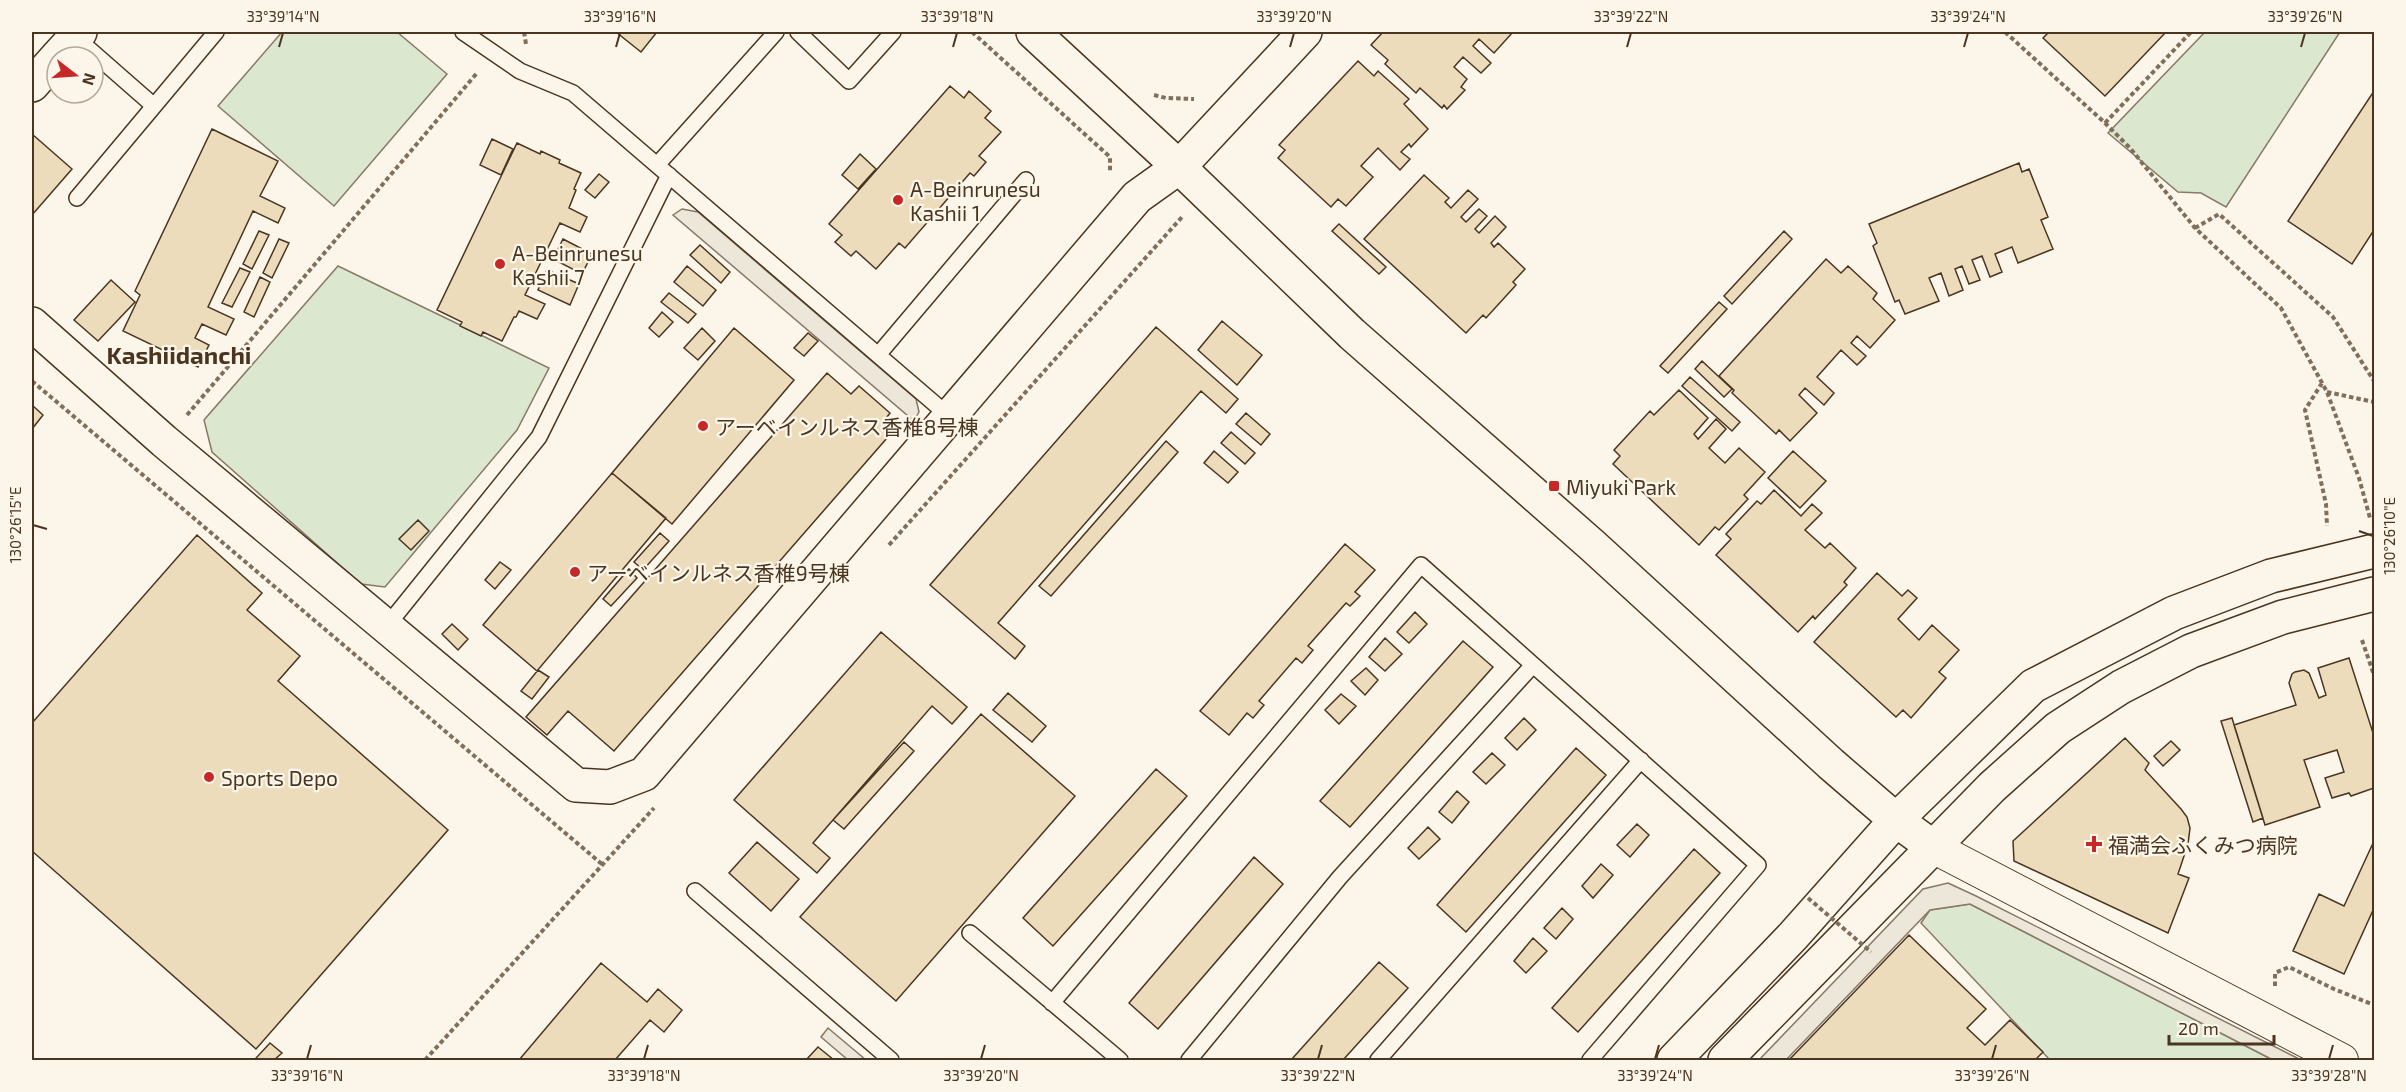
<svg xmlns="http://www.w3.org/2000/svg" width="2406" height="1092" viewBox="0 0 2406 1092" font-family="'Exo 2','Noto Sans JP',sans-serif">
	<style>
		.green { fill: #dce7d0; stroke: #887966; stroke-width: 1.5 }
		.parking { fill: #ede7d9; stroke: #887966; stroke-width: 1.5 }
		.building { fill: #ecdcbc; stroke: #4a3520; stroke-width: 1.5 }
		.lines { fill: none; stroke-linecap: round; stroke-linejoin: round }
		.service-casing { stroke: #4a3520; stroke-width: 18 }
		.minor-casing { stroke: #4a3520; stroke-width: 34 }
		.tertiary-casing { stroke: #4a3520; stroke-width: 36 }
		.path { stroke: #7f6f5c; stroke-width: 4; stroke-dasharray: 4.5 3; stroke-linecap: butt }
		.service { stroke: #fbf6e9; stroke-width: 15 }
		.minor { stroke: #fbf6e9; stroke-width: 32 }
		.tertiary { stroke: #fbf6e9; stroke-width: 33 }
		.path-bridge { stroke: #7f6f5c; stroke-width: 4; stroke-dasharray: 4.5 3; stroke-linecap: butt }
		.ticks { fill: none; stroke: #4a3520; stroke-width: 2 }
		.poi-dot { fill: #c62828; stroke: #fbf6e9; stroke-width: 2 }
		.labels { text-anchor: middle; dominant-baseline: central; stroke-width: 4.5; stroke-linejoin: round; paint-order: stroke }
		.poi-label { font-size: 21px; fill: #4a3520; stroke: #fbf6e9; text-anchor: start }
		.quarter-label { font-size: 24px; font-weight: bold; fill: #4a3520; stroke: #fbf6e9 }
		.neatline { fill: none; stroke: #4a3520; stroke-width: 2 }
		.ticks-label { font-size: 15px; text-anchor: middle; fill: #4a3520 }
	</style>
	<rect width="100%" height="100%" fill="#fbf6e9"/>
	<!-- green -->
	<path class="green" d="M282,32H397L447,74L334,206L218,106Z
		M2205,32H2340L2226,207L2201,193L2178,192L2108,133Z
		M338,266L549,368L517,430L385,587L361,584L212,452L204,420Z
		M1970,904L2273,1060H2050L1921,923L1930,910Z"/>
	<!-- parking -->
	<path class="parking" d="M682,209L698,212L916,399L919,412L914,421L673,215Z
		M1948,883L1976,896L2301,1060H2273L1970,904L1930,910L1786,1060H1759L1923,889Z
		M828,1028L866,1060H848L821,1037Z"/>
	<!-- building -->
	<path class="building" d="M616,32H657L641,52Z
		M1383,32H1513L1494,53L1479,39L1473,46L1491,63L1481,73L1463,57L1454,67L1467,79L1461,87L1465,90L1447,109L1444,105L1442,108L1420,88L1416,93L1385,64L1388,60L1371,45Z
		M2049,32H2166L2105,96L2043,38Z
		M1358,61L1374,76L1378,71L1409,99L1404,104L1428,129L1411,147L1409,144L1401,152L1410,159L1400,170L1378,148L1361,166L1373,177L1346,206L1338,199L1331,207L1278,158L1285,150L1279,145Z
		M950,86L964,98L969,91L991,111L985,118L1001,132L979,156L986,162L974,176L970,173L905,248L899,243L876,269L856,251L851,256L835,242L842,235L829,224Z
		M2374,91V230L2352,264L2288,221Z
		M212,129L278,161L260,196L285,208L278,223L253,211L208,307L234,319L226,335L202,324L195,338L209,345L198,367L123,331L140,295L135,291Z
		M32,134L72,169L32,215Z
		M492,139L513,149L501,175L480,165Z
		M517,143L540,154L541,151L560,160L559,163L581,173L574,189L576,190L569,208L587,217L580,232L560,223L525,295L545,304L537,319L519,311L516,317H514L502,341L483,332L481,336L460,326L462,322L437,310Z
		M860,154L876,169L858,189L842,175Z
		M2019,163L2022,172L2029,169L2048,217L2041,220L2053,249L2018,263L2012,247L1995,254L2002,272L1990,277L1982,256L1972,260L1980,280L1969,284L1962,266L1955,269L1963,290L1949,296L1941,273L1929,278L1939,301L1905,314L1899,300L1895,302L1873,246L1877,243L1869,224Z
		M599,174L609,182L595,198L585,190Z
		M1424,175L1449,198L1445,202L1451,208L1468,190L1478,199L1461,217L1466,222L1479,209L1487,216L1475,229L1479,233L1495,216L1506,227L1491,243L1494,247L1498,243L1525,269L1513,282L1516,285L1486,318L1483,315L1466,333L1364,239Z
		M1339,224L1386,267L1379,274L1332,231Z
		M259,231L269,235L252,269L243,264Z
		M1784,231L1792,239L1732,304L1724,296Z
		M279,239L289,243L272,278L263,273Z
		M563,239L592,254L582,274L553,259Z
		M700,245L730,272L721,283L690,255Z
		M1826,259L1841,273L1848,266L1877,293L1873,299L1895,320L1870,348L1857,336L1851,343L1866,356L1857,365L1841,350L1817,377L1834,393L1824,405L1805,388L1799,395L1817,413L1790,441L1779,430L1776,434L1732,393L1734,390L1719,376Z
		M687,266L716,290L703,306L674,282Z
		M240,268L250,272L232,307L222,303Z
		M547,270L579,284L570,305L538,290Z
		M260,277L270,282L254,317L244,312Z
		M111,280L135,302L98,341L74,320Z
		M669,293L696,314L688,323L661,302Z
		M1719,302L1727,309L1668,373L1660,366Z
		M662,312L673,322L659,337L649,328Z
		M1222,321L1262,355L1237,385L1198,350Z
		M1156,327L1238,399L1226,413L1201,391L998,623L1025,646L1015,659L930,585Z
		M702,328L715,341L698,360L684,348Z
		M734,328L794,380L672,524L612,473Z
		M808,333L818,341L804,356L794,348Z
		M1702,361L1732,389L1724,397L1695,369Z
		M827,373L851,394L859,386L890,413L884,421L894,430L614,751L568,711L547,735L526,717Z
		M1690,377L1740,422L1732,431L1682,386Z
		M1679,390L1708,418L1694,434L1698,439L1716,419L1726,429L1709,448L1725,463L1739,448L1765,472L1744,495L1748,499L1719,530L1715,527L1699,545L1613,464L1620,456L1614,450L1650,411L1654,415Z
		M32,405L43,415L32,429Z
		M1246,413L1270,434L1261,445L1236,424Z
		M1231,432L1255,453L1245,464L1221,443Z
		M1166,441L1178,452L1051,596L1039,586Z
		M1214,451L1238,472L1228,483L1204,463Z
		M1793,451L1826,481L1800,508L1768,478Z
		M612,473L666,518L537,671L483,625Z
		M1774,490L1801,516L1812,504L1822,513L1805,530L1825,548L1830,543L1856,568L1844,582L1847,585L1815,619L1813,616L1798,632L1716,555L1731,539L1726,534L1757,501L1761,504Z
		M418,520L429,531L411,550L399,539Z
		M660,533L669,541L643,570L634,562Z
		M197,535L262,593L247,610L300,656L278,681L448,830L256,1049L32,851V723Z
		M1345,544L1375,570L1355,592L1360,596L1350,606L1346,603L1308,646L1313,650L1302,663L1296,658L1259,701L1264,705L1253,718L1247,713L1229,735L1200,711Z
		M500,562L511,570L495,589L485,580Z
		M629,569L637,578L611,606L603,599Z
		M1877,573L1902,596L1908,590L1917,598L1898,619L1919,640L1932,625L1959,650L1939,672L1946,678L1911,718L1903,710L1896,717L1814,642Z
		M1415,612L1427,624L1409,643L1397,632Z
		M452,624L468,639L458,650L442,634Z
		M881,632L967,707L952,724L932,706L813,843L830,858L817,873L734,800Z
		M1385,638L1402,654L1385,671L1369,657Z
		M1463,641L1493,667L1350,827L1320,801Z
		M2349,658L2374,736V788L2351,796L2349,793L2332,798L2325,778L2344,772L2337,750L2304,760L2320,807L2265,825L2234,725L2296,705L2289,683L2292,674L2295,672L2304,670L2309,673L2319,698L2326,695L2318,668Z
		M1366,668L1378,680L1365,695L1351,681Z
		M538,670L549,677L532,699L521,691Z
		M1008,693L1046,726L1032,742L993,710Z
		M1341,694L1356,706L1339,724L1325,710Z
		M981,714L1075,796L896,1001L800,917Z
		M1524,718L1536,730L1517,750L1505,738Z
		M2232,718L2263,818L2253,822L2221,721Z
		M2125,738L2149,763L2145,770L2181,809L2187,817L2190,828L2188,844L2178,874L2189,878L2168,933L2014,861L2013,841Z
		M2171,741L2180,750L2163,766L2154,756Z
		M904,742L914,751L844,829L833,820Z
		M1576,748L1606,775L1466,932L1437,905Z
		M1492,753L1505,765L1486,784L1473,772Z
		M1156,769L1187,796L1053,946L1023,918Z
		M1457,791L1469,802L1452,823L1439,812Z
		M1637,824L1649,835L1630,857L1617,845Z
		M1428,827L1440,839L1419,859L1408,848Z
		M2374,841V908L2344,974L2293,951L2319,894L2344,906Z
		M757,842L799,879L771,911L729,873Z
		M1694,849L1720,873L1578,1032L1552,1008Z
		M1254,857L1283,884L1158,1029L1129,1003Z
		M1601,864L1613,875L1593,898L1582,886Z
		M1562,908L1573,919L1556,939L1544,928Z
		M1909,935L1986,1009L1967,1028L1985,1045L2010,1020L2043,1052L2035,1060H1789Z
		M1533,938L1547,951L1526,973L1514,961Z
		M1379,962L1408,988L1343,1060H1291Z
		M601,963L647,1002L658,989L682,1010L664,1032L650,1020L615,1060H519Z
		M270,1043L282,1053L274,1060H259L256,1058Z
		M818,1047L834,1060H806Z"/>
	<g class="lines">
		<defs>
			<path id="service" d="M463,32L520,71L573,93L949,416
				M798,32L849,81L893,32
				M73,35L154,106
				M657,165L776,32
				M77,198L216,32
				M878,355L1026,180
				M386,627L539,437L669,175
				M695,891L891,1060
				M970,933L1120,1060
				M1052,1003L1421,565L1758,865L1590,1060
				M1189,1060L1340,877L1533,665
				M1378,1060L1641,760"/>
			<path id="minor" d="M1933,847L2342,1060"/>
			<path id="tertiary" d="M1033,32L1179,167L1352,334L1593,546L1831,764L1896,820L1933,847
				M57,57L80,32
				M32,85L57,57
				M32,324L164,441L576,785L610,787L644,774L1137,197L1179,167L1305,32
				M1674,1060L1793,936L1896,820L2033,686L2174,613L2271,576L2374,551
				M1725,1060L1992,787L2058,728L2121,687L2191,651L2283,617L2374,594"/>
		</defs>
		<!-- service casing -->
		<use href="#service" class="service-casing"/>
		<!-- minor casing -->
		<use href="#minor" class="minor-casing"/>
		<!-- tertiary casing -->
		<use href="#tertiary" class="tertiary-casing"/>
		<!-- path -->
		<path class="path" d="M524,32L526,44
			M972,32L1110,157V173
			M2005,32L2105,123L2130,148L2195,228L2281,308L2327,392L2359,478L2370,518
			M1154,95L1166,98L1194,99
			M2105,123L2191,32
			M2195,228L2219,214L2333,317L2374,381
			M32,381L603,865
			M2322,383L2305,410L2326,504L2327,526
			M2327,392L2374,402
			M187,415L477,73
			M889,545L1182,217
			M2362,640L2374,675
			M2275,986V973L2289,967L2334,989L2374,1005
			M425,1060L654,808"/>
		<!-- service -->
		<use href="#service" class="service"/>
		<!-- minor -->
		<use href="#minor" class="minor"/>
		<!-- tertiary -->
		<use href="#tertiary" class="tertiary"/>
		<!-- path-bridge -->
		<path class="path-bridge" d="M1808,898L1871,952"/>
	</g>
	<!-- ticks -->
	<path class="ticks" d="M279,47L283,33M616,47L620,33M953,47L957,33M1290,47L1294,33M1627,47L1631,33M1964,47L1968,33M2301,47L2305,33M33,525L47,529M2359,531L2373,536M307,1059L311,1045M644,1059L648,1045M981,1059L985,1045M1318,1059L1322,1045M1655,1059L1659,1045M1992,1059L1996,1045M2329,1059L2333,1045"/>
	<!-- markers -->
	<g class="poi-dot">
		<circle cx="898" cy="200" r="6"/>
		<circle cx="500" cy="264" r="6"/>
		<circle cx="703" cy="426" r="6"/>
		<rect x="1548" y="480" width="12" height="12" rx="3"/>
		<circle cx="575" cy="572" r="6"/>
		<circle cx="209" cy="777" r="6"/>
		<path d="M2091 835h6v6h6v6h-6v6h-6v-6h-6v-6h6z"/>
	</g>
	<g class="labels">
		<!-- poi labels -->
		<g class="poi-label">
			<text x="910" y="188">A-Beinrunesu<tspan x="910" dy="24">Kashii 1</tspan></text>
			<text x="512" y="252">A-Beinrunesu<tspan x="512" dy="24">Kashii 7</tspan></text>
			<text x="715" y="426">アーベインルネス香椎8号棟</text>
			<text x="1566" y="486">Miyuki Park</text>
			<text x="587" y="572">アーベインルネス香椎9号棟</text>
			<text x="221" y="777">Sports Depo</text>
			<text x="2108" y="844">福満会ふくみつ病院</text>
		</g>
		<!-- quarter labels -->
		<g class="quarter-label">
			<text x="179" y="354">Kashiidanchi</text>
		</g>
	</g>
	<!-- border -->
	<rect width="2406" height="1092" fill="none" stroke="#fbf6e9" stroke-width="66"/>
	<!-- north arrow -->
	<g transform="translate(75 75) rotate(107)"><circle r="28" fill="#fbf6e9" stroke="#b4a999" stroke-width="1.5"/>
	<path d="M0-4.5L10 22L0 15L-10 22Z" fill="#c62828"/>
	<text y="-9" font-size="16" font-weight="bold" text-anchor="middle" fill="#4a3520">N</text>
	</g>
	<!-- scale -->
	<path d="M2169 1035v9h105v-9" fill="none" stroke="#4a3520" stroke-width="3"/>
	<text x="2178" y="1035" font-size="18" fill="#4a3520" stroke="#fbf6e9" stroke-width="4.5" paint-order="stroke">20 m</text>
	<rect x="33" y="33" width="2340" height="1026" class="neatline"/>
	<g class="ticks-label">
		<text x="283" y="22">33°39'14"N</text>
		<text x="620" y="22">33°39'16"N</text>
		<text x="957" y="22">33°39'18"N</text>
		<text x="1294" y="22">33°39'20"N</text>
		<text x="1631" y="22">33°39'22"N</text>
		<text x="1968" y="22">33°39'24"N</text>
		<text x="2305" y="22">33°39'26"N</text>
		<text transform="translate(16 525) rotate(-90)" y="5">130°26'15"E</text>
		<text transform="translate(2390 536) rotate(-90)" y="5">130°26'10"E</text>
		<text x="307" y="1081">33°39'16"N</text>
		<text x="644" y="1081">33°39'18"N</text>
		<text x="981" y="1081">33°39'20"N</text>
		<text x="1318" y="1081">33°39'22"N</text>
		<text x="1655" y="1081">33°39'24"N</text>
		<text x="1992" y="1081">33°39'26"N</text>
		<text x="2329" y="1081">33°39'28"N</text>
	</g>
</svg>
